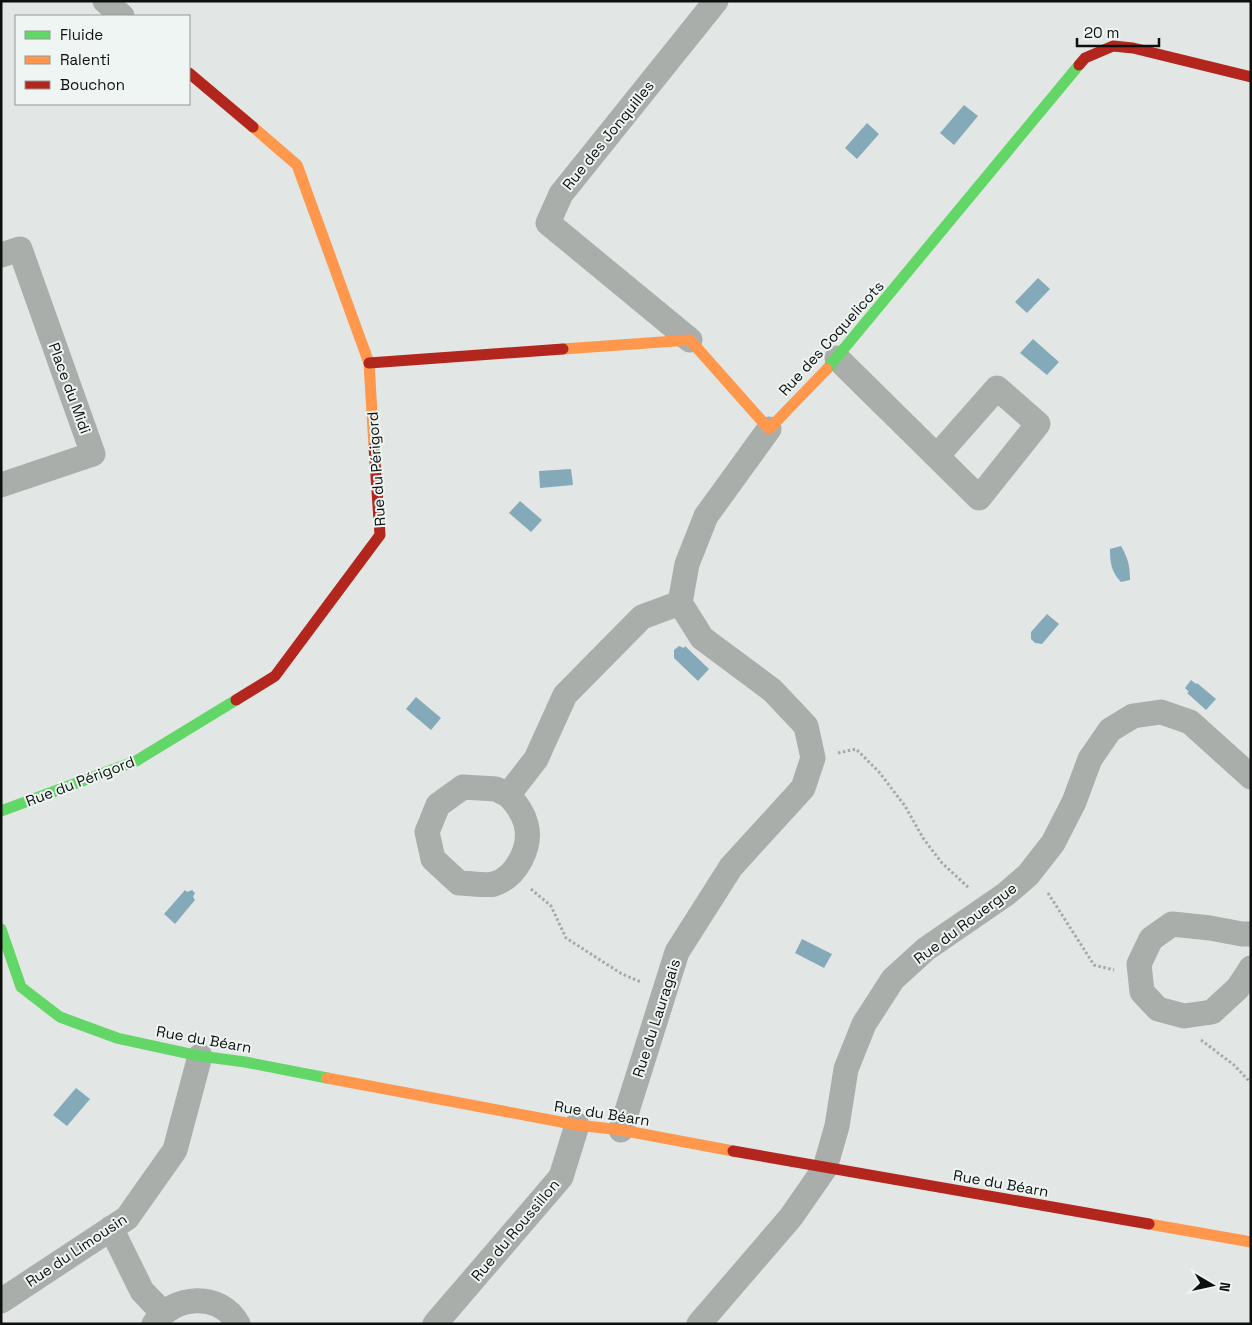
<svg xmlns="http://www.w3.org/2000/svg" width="1252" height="1325" viewBox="0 0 1252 1325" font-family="'Space Grotesk',sans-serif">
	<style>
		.water { fill: #84aaba }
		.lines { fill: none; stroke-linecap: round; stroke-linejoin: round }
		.path { stroke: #a6aaa7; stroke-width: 3; stroke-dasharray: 2.5 2.5; stroke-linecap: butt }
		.street { stroke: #a9aeaa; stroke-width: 25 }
		.fast { stroke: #63d668; stroke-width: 11 }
		.slow { stroke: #ff974d; stroke-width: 11 }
		.jam { stroke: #b3261e; stroke-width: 11 }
		.labels { text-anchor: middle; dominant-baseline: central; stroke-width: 4; stroke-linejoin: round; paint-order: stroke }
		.street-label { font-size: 15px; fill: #0d100f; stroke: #eef5f3 }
	</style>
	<rect width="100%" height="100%" fill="#e2e6e5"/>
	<!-- water -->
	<path class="water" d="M964,105L978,116L954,145L940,133Z
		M867,123L879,134L857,159L845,148Z
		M1038,278L1050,289L1027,313L1015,302Z
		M1033,339L1059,362L1047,375L1020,353Z
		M571,469L573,485L540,488L539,471Z
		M520,501L542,520L531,532L509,513Z
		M1121,546C1128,558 1130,566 1130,580L1121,582C1111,572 1110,562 1110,549Z
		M1047,614L1059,624L1042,644L1035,643L1031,639V632Z
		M679,646L684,648L685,646L709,669L698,681L674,658V650Z
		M1191,680L1196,684L1197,683L1216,699L1206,710L1187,693L1189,692L1185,688Z
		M416,697L441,718L431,730L406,709Z
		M185,890L187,892L192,890L195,893L193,897L195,900L175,924L164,914Z
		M802,939L832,954L824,968L795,953Z
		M76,1088L90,1099L67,1126L53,1115Z"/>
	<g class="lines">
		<!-- path -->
		<path class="path" d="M838,753L856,749L879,772L905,806L923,838L942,863L969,888
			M531,889L551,906L566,938L622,974L641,982
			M1048,893L1094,965L1114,970
			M1201,1040L1234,1065L1251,1083"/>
		<!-- street -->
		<path class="street" d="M105,1L122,16
			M1,255L20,249L93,454L1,485
			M690,340L548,223L561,194L716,1
			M837,358L979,498L1038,424L997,388L937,456
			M508,795C516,803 523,812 526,824C532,846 517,877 494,884C486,886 468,883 459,883L433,859L427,832L438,805L463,787L496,789L508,795L536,759L565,695L642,617L680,603
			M1251,934H1242L1210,928L1172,924L1151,939L1139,964L1142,992L1158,1009L1184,1016L1212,1012L1238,988L1251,968
			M621,1130L677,952L731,867L803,788L813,758L806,726L772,690L702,638L680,603L687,564L706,516L769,429
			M111,1228L142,1291L163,1313
			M1,1301L127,1218L175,1150L200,1056
			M154,1324C173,1295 220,1291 238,1324
			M435,1324L561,1177L577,1125
			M699,1324L791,1217L825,1168L837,1126L846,1069L864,1024L893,979L926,949L1006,894L1028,875L1053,843L1074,802L1090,759L1110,730L1133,716L1161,712L1190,722L1251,777"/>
		<!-- fast -->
		<path class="fast" d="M827,369L1079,65
			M1,811L136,761L236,700
			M1,929L21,987L60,1017L117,1038L200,1056L245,1062L327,1078"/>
		<!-- slow -->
		<path class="slow" d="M253,127L297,165L369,363L374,447
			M563,349L690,340L769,429L827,369
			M327,1078L577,1125L621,1130L733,1151
			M1149,1224L1251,1242"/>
		<!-- jam -->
		<path class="jam" d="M1079,65L1085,58L1113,46L1133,48L1251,77
			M189,73L253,127
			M369,363L563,349
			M236,700L275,676L380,535L374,447
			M733,1151L1149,1224"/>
	</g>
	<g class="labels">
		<!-- street labels -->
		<g class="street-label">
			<text transform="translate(608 135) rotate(-51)">Rue des Jonquilles</text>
			<text transform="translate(831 338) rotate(-48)">Rue des Coquelicots</text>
			<text transform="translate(70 388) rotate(70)">Place du Midi</text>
			<text transform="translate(376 469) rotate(-94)">Rue du Périgord</text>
			<text transform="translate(80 781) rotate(-21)">Rue du Périgord</text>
			<text transform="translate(965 923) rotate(-37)">Rue du Rouergue</text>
			<text transform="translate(656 1018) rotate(-72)">Rue du Lauragais</text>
			<text transform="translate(204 1039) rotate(10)">Rue du Béarn</text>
			<text transform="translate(602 1113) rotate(9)">Rue du Béarn</text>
			<text transform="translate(1001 1183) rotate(10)">Rue du Béarn</text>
			<text transform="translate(515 1230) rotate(-50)">Rue du Roussillon</text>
			<text transform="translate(76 1250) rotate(-34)">Rue du Limousin</text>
		</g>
	</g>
	<!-- border -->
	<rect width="1252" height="1325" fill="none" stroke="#0d100f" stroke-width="5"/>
	<!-- legend -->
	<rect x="15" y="15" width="175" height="90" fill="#eef5f3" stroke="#949998"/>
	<rect x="25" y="31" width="25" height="8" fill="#63d668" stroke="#949998"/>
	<text x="60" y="40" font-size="15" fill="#0d100f">Fluide</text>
	<rect x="25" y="56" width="25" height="8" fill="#ff974d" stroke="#949998"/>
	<text x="60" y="65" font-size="15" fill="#0d100f">Ralenti</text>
	<rect x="25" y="81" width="25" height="8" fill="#b3261e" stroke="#949998"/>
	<text x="60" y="90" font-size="15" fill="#0d100f">Bouchon</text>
	<!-- north arrow -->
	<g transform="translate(1212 1285) rotate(99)" stroke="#eef5f3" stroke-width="4" paint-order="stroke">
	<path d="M0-4L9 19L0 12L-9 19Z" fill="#0d100f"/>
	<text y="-8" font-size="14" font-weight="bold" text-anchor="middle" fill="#0d100f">N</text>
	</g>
	<!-- scale -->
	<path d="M1077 38v8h82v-8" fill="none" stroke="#0d100f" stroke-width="2.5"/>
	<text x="1084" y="38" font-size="15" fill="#0d100f" stroke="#eef5f3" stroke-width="4" paint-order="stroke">20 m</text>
</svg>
